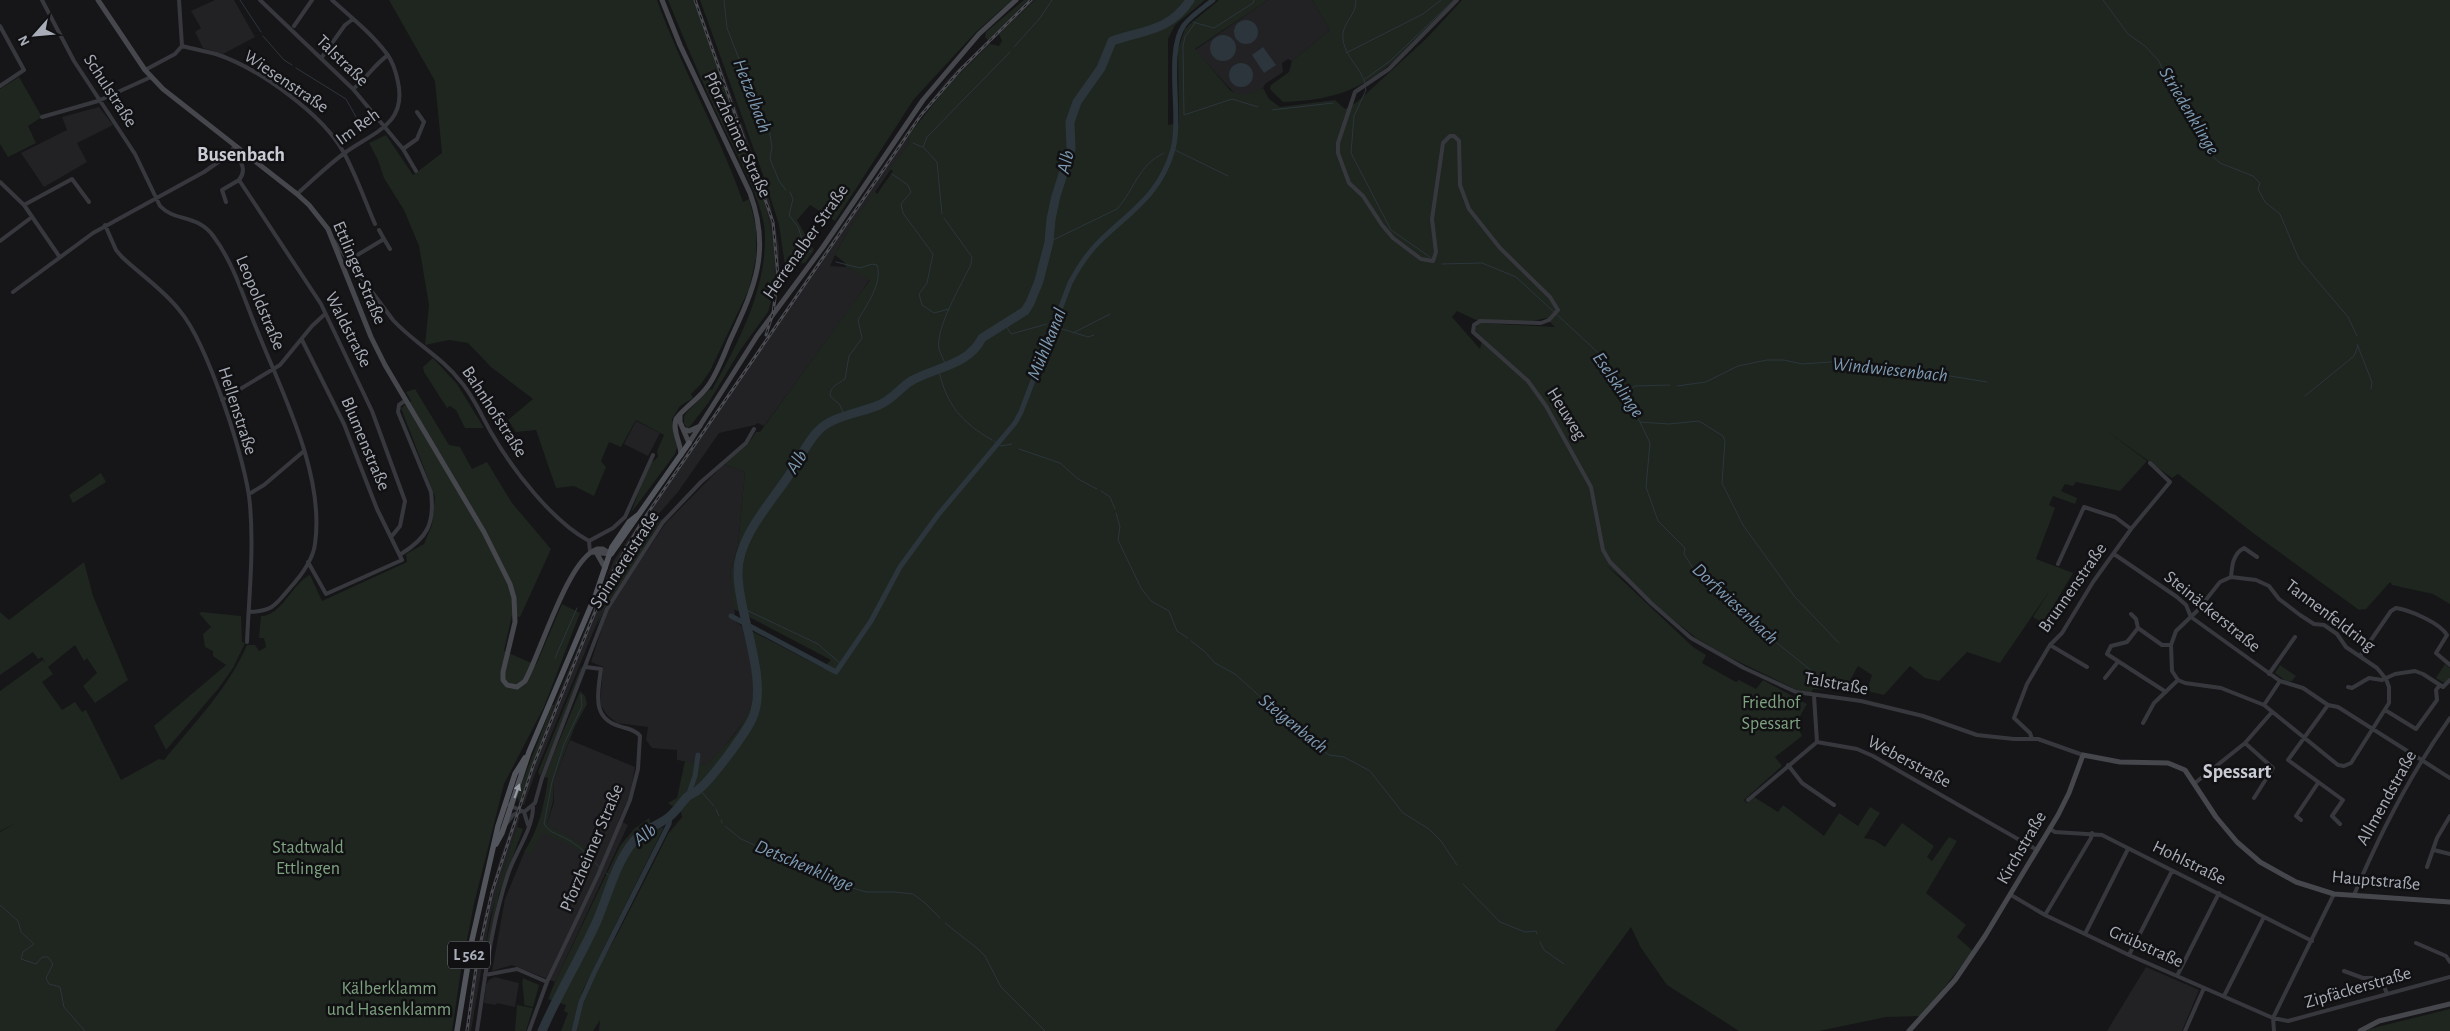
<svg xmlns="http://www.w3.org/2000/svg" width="2450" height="1031" viewBox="0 0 2450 1031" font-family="'Alegreya Sans',sans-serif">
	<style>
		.built { fill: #222225 }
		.green { fill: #1e261f; fill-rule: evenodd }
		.water { fill: #2c353c }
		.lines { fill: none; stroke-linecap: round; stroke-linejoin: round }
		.stream { stroke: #2c353c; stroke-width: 1 }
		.canal { stroke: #2c353c; stroke-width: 5 }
		.river { stroke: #2c353c; stroke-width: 9 }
		.street { stroke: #37383d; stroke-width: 4 }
		.secondary { stroke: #45474d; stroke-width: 5 }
		.primary { stroke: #53555c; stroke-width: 5.5 }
		.rail-casing { stroke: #4a4c52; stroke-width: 3 }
		.rail { stroke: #111113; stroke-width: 1; stroke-dasharray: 4; stroke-linecap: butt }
		.oneway { fill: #979ba6 }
		.labels { text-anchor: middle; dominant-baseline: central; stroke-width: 5; stroke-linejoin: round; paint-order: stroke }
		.shield { fill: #111113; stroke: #7b7e86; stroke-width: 1 }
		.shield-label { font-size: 16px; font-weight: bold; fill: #a8adb8 }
		.street-label { font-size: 18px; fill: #a8adb8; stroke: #111113 }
		.park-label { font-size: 18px; fill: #7fa381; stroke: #111113 }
		.water-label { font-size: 19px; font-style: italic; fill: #7f9bb3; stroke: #111113 }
		.quarter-label { font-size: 20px; font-weight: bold; fill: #c9ccd4; stroke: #111113 }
	</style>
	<rect width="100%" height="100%" fill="#161618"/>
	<!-- built -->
	<path class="built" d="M215,0H234L255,37L223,54L203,48L195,32L201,28L191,11Z
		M694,0H697L770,202L779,246V287L774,286L775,247L765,203Z
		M1028,0H1035L992,41L988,40Z
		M1268,0H1312L1330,30L1292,61L1288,59L1282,63L1283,72L1265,84L1263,88L1245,96L1236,95L1195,50Z
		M986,42L990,44L950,83L921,117L908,136L909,143L848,231L835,255L830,266L846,267L870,279L851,307L764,426L758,423L755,425L719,433L678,492L647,527L617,574L535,774L524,805L519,803L544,730L614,560L905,134L947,80Z
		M99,107L113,125L77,143L87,162L44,187L21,153L67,130L62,117Z
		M636,421L660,433L648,456L624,444Z
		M724,464L745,472L738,546L730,572L736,622L742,626L755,677L752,706L748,716L721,751L706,765L677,760V750L652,748L646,740L648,727L617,723L607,715L600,704L603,667L591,662L608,609L665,524Z
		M570,740L635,767L630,794L619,820L628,825L555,982L512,965L492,971L505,899L524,853L537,834L547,824L554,802V780Z
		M515,816L520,817L490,918L471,1031H465L484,917L500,858Z
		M2146,967L2199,990L2182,1031H2107Z
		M495,977L519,983L515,1007L497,1003L496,1005L484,1003L486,985L489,980Z"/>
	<!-- green -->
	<path class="green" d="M389,0H657C682,69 719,133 743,202L749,199L756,227V258L749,289L710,371L701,384L691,394L693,398L680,406L672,419L674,435L678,444L675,454L631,513L646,472L650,464L658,457L657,451L664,435L636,420L621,447L609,442L601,461L606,467L594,496L574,486L556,488L536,430L516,432L508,420L533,399L491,367L468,343L449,340L425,345L429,305L419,246L404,210L384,178L378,160L369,143L386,135L413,175L442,153L435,81Z
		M668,0H694L765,203L775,247V267L774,292L768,312L741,349L709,402L688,429L684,424V416L688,411L710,389L712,390C738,343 765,293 765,238C766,204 734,150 719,118C701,79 684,40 668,0Z
		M700,0H1012L976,32L914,99L835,221L810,205L797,220L814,250L805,263L785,265L779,225L766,183Z
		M1024,0H1028L988,40L985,37L986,32Z
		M1035,0H1205L1175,25L1168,39V125L1179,123L1178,49L1185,29L1190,24L1219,0H1268L1195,49L1230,90C1242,99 1250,93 1263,88L1269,99L1280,107L1335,100L1345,109L1357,102L1427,38L1462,0H2450V604L2433,594L2392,585L2390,582L2366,609L2359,610L2253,533L2178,474L2172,478L2107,431L2147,461L2120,491L2076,482L2073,486L2065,484L2061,491L2077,498L2075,504L2053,496L2049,505L2055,508L2036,559L2073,573L2043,623L2033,617L2050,590L2000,663L1967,652L1939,681L1925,678L1910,666L1884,695L1867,691L1872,675L1858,666L1844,691L1813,689L1811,693L1797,690L1725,655L1696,638L1606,565L1693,647L1706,655L1702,663L1736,682L1739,680L1756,689L1763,680L1807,704L1796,723L1802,736L1775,757L1782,766L1744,800L1747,803L1754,797L1778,812L1783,805L1824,836L1839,813L1858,826L1870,807L1880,813L1864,838L1874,840L1885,847L1902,823L1934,846L1927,857L1932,861L1949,837L1957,841L1926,893L1966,925L1957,937L1973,951L1922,1016L1886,1017L1819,1031H1739L1667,985L1641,948L1631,927L1555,1031H599L600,1020L593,1031H577C578,996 604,960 620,929C636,898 652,866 668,834L682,817L681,812L668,803L677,798L685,761L706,765C730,742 759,712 755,676C753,659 746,642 742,626L823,668L831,660L734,609L730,572L738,546L745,472L724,464L748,444L756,432H760L870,280L846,267L845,263L835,255L848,231L874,191L877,194L893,171L890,169L909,143L908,136L950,83L990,44L999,46L1002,41L999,34ZM1457,311L1476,320L1533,321L1546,318L1555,327L1479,323L1474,329L1482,341L1480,349L1452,317Z
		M1312,0H1455C1427,28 1393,69 1358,86C1335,98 1308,101 1283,102L1270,89L1271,85L1289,72L1292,61L1330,30Z
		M19,77L42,117L28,126L36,143L8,157L0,144V89Z
		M433,358L457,384L484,428H465L456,410L450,406L447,408L424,372L423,367Z
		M415,389L449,445L460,447L472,469L487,462L512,503L551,549L520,617L512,615L504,651L536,665L562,604L580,613L544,707L504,784L474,904L461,970L452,1031H0V832L16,823L0,831V691L43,660L46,663L42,657L38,659L33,652L0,675V612L9,620L84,562L93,596L128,680L95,703L83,686L97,673L87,658L84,661L75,645L48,667L53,674L42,682L62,710L75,702L82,712L86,710L121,780L159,759L164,760C194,723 228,689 247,645H255L259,651L266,647L264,638H259L261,616C282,616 292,583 310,575L322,601L407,562L406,554L424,544L432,525L435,497L401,408L411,401L406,392Z
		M101,473L106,482L73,503L69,495Z
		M659,518L662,520L651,536L653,537L606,606L597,626C605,591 635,546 659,518Z
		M202,612L241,616L242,642L245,643L233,668L218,689L166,750L154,726L226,665L213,656V651L205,647L203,634L211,627L199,613Z
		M2445,664L2450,668V678L2446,684L2436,678Z
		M2280,665L2296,676L2292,681L2287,682L2275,673Z
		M581,667L584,669L540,776L538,772Z
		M580,691L585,696L587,704L575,726L554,780L553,801L547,824L591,850L587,856L572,846L542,833L531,854L524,852C539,829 544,806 548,778L544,777Z
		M552,705H554L519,803L517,796Z
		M649,818L653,831L664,827L582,992L573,1031H561L568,1013L564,1011L566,1005L548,999L555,982L620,846L634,829Z
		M517,827L523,829L499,894L485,963H482L497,891Z
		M523,978L539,985L533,1007L524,1005C525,995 521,989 523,978Z
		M517,1005L533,1008L526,1031H515Z
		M2450,1009V1031H2366L2369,1029Z"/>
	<!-- water -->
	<path class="water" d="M1234 32a12 12 0 1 1 24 0a12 12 0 1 1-24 0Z
		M1210 48a13 13 0 1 1 26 0a13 13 0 1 1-26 0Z
		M1263,47L1276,65L1264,73L1252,55Z
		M1229 75a12 12 0 1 1 24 0a12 12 0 1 1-24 0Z"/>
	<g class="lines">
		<!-- stream -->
		<path class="stream" d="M240,0L261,32
			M724,0L727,28L739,59L745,82L769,129L772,147L770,159L779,181L786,190
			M1356,0C1357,13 1345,21 1343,33C1341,54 1360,65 1365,83
			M2103,0L2128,34L2145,46L2159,61L2169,85L2194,121L2200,136L2211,155L2220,163L2253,176L2260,183L2258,189L2265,202L2280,214L2299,259L2348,317L2357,336
			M1193,22L1214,28L1253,3L1254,0
			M1195,23L1185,37L1183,46L1184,115L1232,99L1258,107
			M263,36L284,60L292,65
			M1014,47L1040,18L1052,0
			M1346,53L1423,14L1441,0
			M296,68L346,99L360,124
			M1365,79L1390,61L1454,0
			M1365,87L1366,90L1354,116L1351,153L1391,230L1430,257
			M1272,110L1333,103
			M913,143L922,147
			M1175,150L1228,176
			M892,174L908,185L911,192L901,204L903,213L933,254L927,283L919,294L922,305L934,313L949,309
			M790,192L793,199L789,215L798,227L804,245L811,252
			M942,214L937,162L923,147L927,137L1010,52
			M944,218L972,257L971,264C962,284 935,328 939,349C941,355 944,361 947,367
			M1049,242L1117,209C1135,189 1138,165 1164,153
			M836,262L860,268L872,264L877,265C883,283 866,306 858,320L862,338L849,356L845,379C838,384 830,386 830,396L840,405L845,417
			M1442,264L1482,263L1516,277L1605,359L1640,422L1669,424L1699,421L1723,436L1725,441L1722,483L1743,525L1795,597L1839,643
			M1005,324L1011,334L1047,324
			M1056,327L1088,337L1094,335
			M1073,333L1110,314
			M2357,344L2372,382L2371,389
			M939,371C946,404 962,423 992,440
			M1677,386L1706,382L1738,366L1767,360H1784L1802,364L1844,361L1883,365L1895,370L1905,368L1913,373H1932L1987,382
			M1624,394L1635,386L1670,385
			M2305,396L2354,356L2358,346
			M1640,422L1650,443L1646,487L1658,521L1685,548L1684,554L1697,574L1725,600L1752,617L1757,627L1833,688
			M994,441L1001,446L1012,444
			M1019,449L1060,463L1078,479L1097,489
			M1101,491L1110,497L1115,509
			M1116,513L1120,527L1118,540L1141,588L1151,601L1169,611L1177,631L1188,638
			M742,608L818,644L841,664
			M1191,641L1204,651L1215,663L1235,674L1313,744L1329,755L1344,757L1370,771L1403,813L1429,829L1441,841L1457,865
			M555,658L577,608
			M581,695L582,706L564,744L552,782L544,824C550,834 562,835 572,842C583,849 590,857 599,867
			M699,789L714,806
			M716,809L719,816
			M721,820L722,823
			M725,826L741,839L843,885L866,892H894L913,894L925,903L940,918
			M606,873L612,878
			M1463,884L1500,922L1525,932L1536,931L1537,934
			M0,905L18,921L21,932L34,944L23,952L21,959L36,964L42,957H48L53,964L46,978L49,984L60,987L64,1007L85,1031
			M945,923L978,949L985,956L1001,987L1045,1031
			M1540,942L1544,950L1564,964"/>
		<!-- canal -->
		<path class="canal" d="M731,616L836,672L871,621L900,567L938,515L1015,423L1021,412L1070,283C1078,268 1086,255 1098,243C1129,212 1160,196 1173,149C1182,114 1165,52 1184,25C1192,15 1203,8 1213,0
			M688,796L695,776L698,755
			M574,1031L581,1002L594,973L669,824L670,817"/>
		<!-- river -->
		<path class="river" d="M542,1031C558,994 579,960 596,923C608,896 614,866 633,842C642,830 657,826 669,817C676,812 681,803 687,797C690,794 695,793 698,790C711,780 745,734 752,719C770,682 738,614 738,574C737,537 772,502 791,472C799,460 807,442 818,431C832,416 860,413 879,405C892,400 900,388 911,381C935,367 968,366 982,338L1025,311L1030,303L1039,281L1049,242L1051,219L1056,196L1071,149L1070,122L1077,102L1101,68L1112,41C1144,30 1170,31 1190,0"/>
		<!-- street -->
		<path class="street" d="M42,0L74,61L135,154L160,206C175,222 198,214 214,237C234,264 244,299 257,330C282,393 325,474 315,544C313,560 300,577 289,589C275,606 272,611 249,612
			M260,0L353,89L403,149L416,171
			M1457,0L1389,69L1355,92L1338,143V153L1349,183L1363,196L1382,225L1393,238L1421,259L1433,261L1436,252L1432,219L1443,143L1450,136H1454L1459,141L1460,185L1469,209L1500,248L1550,297L1558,310L1549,320L1541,323L1480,321L1474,325L1473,332L1528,381L1546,406L1591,487L1603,550L1610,562L1651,603L1691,638L1744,668L1796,692L1861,701L1923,716L1977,735L2014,739H2038L2083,755
			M0,26L24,70L0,86
			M294,26L312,0
			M182,46C193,49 205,51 216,54C258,68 323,114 344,153C356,175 365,201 375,224
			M322,57L345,25L353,19
			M145,70L175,54L182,46L179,0
			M353,89C366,79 374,65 388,55
			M42,117L98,101L151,77
			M403,149L417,139L424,122L417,112
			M232,151C240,160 248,169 239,180L321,304L372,411L405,501L400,526L392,536
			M0,182L24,205L59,256
			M297,194C313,180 329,164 346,152C374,132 407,124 398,82C396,72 393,62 387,54C371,33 351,17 332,0
			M226,202L222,190L239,180
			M24,205L72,179L89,202
			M105,225L116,250L122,257C141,275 164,290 180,311C207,343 247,463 250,505C254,550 249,597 247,642
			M379,230L384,239
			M0,241L32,217
			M334,241L393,320C414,343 442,357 461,382C474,397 482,417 492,434C513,470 552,521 589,541
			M349,260L384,239L390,249
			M13,292L93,233L204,172L227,156L235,146
			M302,340L344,424L377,509L402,560L326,594L308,562
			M222,400L280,365L312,326L325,314
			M249,494L264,485L304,451
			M589,541L613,528L625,517L653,455
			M589,541L590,552
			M401,554C427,538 435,524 431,492L398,412L399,405L406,400
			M2114,554L2177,597L2186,605L2191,617L2280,681L2303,688L2328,705L2338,707L2450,778
			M2058,564L2084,507L2115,517L2131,529
			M2231,577L2256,580L2269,586L2279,599L2300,615L2314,624L2324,625L2337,634L2346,647L2377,668L2386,679L2389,687V703L2351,763L2344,766L2338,765L2264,705L2221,688L2185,683L2178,680L2172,671L2171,645L2176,631L2197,611L2220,582Z
			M2231,577C2232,565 2233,554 2244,548L2257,557
			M2131,614L2136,619L2138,628
			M2138,628L2127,642L2111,646L2107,654L2166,692
			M2138,628L2162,645H2171
			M2050,645L2087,667
			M2360,656L2391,611L2396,608C2410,610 2440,623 2447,635L2436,653L2450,665
			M2269,674L2295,637
			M2105,678L2117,663
			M2440,685L2443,687L2450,680
			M2348,687L2352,688L2369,678L2382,680L2395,674L2415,671L2423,674L2440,685
			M1814,696L1817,742
			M2264,705L2280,681
			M2328,705L2288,760L2343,800L2332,816L2340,824
			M2385,710L2416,729L2437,700L2436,690L2440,685
			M2143,723L2154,703L2178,680
			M2032,739L2030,733L2014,718L2027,684L2050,645L2062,633L2093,582L2131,529L2170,482L2150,463
			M1817,742L1857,749L1873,756L2037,850
			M2245,743L2273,768L2254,798
			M1788,765L1802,783L1834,805
			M2195,783L2245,743L2272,712
			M1748,800L1817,742
			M509,805L524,812L528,825
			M524,812L535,803L542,778L607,609L663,522L701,482L746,443L754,429
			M2301,820L2296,816L2318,783
			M506,824L513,815L521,811
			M2050,829L2055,832L2102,835L2312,941
			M2434,850L2450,854
			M2427,867L2437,838L2450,816
			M2011,895L2045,915L2129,955L2273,1018L2288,1021L2450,977
			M2354,895C2380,833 2411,773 2450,718
			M2045,915L2091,838L2092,833
			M2085,934L2128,849
			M2416,943L2446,956L2450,962
			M2129,955L2172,871
			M2344,971L2363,978H2381L2387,994
			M485,975L517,969L547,982
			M2177,976L2219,893
			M2224,996L2264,917
			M477,1031C485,979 491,924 508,874C515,853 533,829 533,807
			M529,1031L547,982L598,875L630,800L638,769L640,736C635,729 627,729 619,726C591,718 598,692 601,669L586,667
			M2185,1031L2204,988
			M2274,1031L2273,1018L2334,894"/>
		<!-- secondary -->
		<path class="secondary" d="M98,0L145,70L163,89L297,194L309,205L328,229L371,337L385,365L484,532L510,584L514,598L515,622L503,672V680L507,685L517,687L525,681C541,652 568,559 597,549H603L611,554
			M662,0L680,45L750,193C771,250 755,287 731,338C724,354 718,372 708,386C699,399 685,407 676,419C672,431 681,443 681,455
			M680,415V422L689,443
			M683,429L689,431L700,426
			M689,443L757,336L823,247L923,100L979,34L1016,0
			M592,552L611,554
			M596,552L605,568
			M1909,1031L1955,980L1985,936L2058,815L2069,793L2083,755L2120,762L2168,763L2185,770L2216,817L2237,842L2260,862L2296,882L2334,894L2450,902
			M2360,1031L2379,1021L2450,1004"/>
		<!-- primary -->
		<path class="primary" d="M611,554L689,443
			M496,844L502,833L529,752L596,594L612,547L629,522L638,515
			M457,1031L472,940L498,826L515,774L525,758"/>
		<defs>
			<path id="rail" d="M695,0L773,222L778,276L773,313L766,335
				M467,1031L478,954L492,892L533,766L607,582L641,523L921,115L960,70L1031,0"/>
		</defs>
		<!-- rail casing -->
		<use href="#rail" class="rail-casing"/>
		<!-- rail -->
		<use href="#rail" class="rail"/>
	</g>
	<!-- one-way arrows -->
	<defs><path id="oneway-solid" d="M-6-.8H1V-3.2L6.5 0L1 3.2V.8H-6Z" transform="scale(1.25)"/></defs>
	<use class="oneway" href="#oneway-solid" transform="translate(517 791) rotate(-70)"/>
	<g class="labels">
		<!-- shield labels -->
		<rect class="shield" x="448" y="941.5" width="42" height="27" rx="4"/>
		<g class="shield-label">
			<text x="469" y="955">L 562</text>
		</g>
		<!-- street labels -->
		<g class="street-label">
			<text transform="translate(342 61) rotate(44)">Talstraße</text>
			<text transform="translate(286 82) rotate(34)">Wiesenstraße</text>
			<text transform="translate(110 91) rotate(57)">Schulstraße</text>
			<text transform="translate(358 127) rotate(-36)">Im Reh</text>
			<text transform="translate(737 135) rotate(65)">Pforzheimer Straße</text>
			<text transform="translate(806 242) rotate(-55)">Herrenalber Straße</text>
			<text transform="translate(359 273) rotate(67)">Ettlinger Straße</text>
			<text transform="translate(260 303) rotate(67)">Leopoldstraße</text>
			<text transform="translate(348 330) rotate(63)">Waldstraße</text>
			<text transform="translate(237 411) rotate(72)">Hellenstraße</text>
			<text transform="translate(494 412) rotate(57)">Bahnhofstraße</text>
			<text transform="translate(1566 414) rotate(58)">Heuweg</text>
			<text transform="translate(365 444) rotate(67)">Blumenstraße</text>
			<text transform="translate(625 560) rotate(-57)">Spinnereistraße</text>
			<text transform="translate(2073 588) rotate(-55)">Brunnenstraße</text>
			<text transform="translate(2212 612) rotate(39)">Steinäckerstraße</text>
			<text transform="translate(2330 616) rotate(37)">Tannenfeldring</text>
			<text transform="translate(1836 684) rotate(10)">Talstraße</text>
			<text transform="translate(1909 762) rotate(28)">Weberstraße</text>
			<text transform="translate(2387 798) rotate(-61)">Allmendstraße</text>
			<text transform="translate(592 848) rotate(-67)">Pforzheimer Straße</text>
			<text transform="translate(2022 848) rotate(-60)">Kirchstraße</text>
			<text transform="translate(2189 863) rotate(26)">Hohlstraße</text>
			<text transform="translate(2376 881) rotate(5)">Hauptstraße</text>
			<text transform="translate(2146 947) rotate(24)">Grübstraße</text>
			<text transform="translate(2358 988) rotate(-16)">Zipfäckerstraße</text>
		</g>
		<!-- park labels -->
		<g class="park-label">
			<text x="1771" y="703">Friedhof<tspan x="1771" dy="21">Spessart</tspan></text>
			<text x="308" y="848">Stadtwald<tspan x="308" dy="21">Ettlingen</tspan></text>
			<text x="389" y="989">Kälberklamm<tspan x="389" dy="21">und Hasenklamm</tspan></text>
		</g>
		<!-- water labels -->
		<g class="water-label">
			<text transform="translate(752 96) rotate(69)">Hetzelbach</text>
			<text transform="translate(2189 111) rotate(59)">Striedenklinge</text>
			<text transform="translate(1066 162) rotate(-76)">Alb</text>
			<text transform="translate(1047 344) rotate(-68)">Mühlkanal</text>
			<text transform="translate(1890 370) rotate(6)">Windwiesenbach</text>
			<text transform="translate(1618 385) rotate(55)">Eselsklinge</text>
			<text transform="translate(797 462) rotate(-57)">Alb</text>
			<text transform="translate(1735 604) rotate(43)">Dorfwiesenbach</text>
			<text transform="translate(1293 724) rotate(39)">Steigenbach</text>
			<text transform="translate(645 835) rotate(-38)">Alb</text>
			<text transform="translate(804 866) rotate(23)">Detschenklinge</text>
		</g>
		<!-- quarter labels -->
		<g class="quarter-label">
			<text x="241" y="155">Busenbach</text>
			<text x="2237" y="772">Spessart</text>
		</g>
	</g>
	<!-- north arrow -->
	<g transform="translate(35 35) rotate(243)" stroke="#111113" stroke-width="4" paint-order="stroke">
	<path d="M0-4L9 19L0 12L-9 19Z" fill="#a8adb8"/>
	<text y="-8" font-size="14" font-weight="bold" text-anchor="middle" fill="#a8adb8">N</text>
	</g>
</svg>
